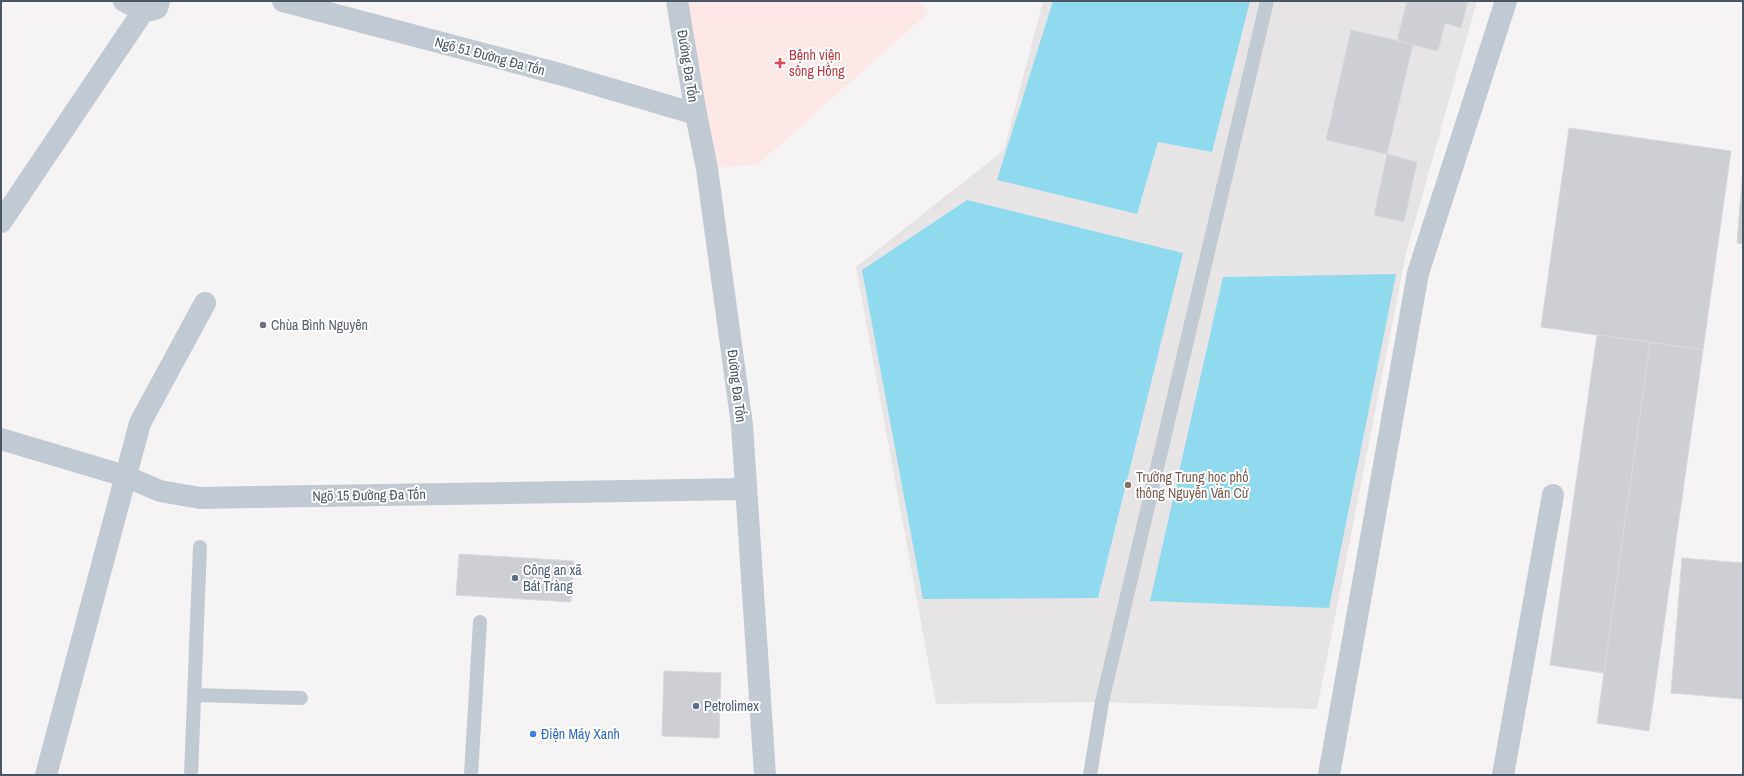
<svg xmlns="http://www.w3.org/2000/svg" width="1744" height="776" viewBox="0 0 1744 776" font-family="'Archivo Narrow',sans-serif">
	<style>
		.education { fill: #e6e4e5 }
		.medical { fill: #fce8e6 }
		.water { fill: #90daee }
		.building { fill: #cdcfd5; stroke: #d7d9de }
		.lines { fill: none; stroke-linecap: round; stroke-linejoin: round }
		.service { stroke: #c1cad2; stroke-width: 14 }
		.minor { stroke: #c1cad2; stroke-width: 22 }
		.tertiary { stroke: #c1cad2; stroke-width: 22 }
		.health-dot { fill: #e0444e; stroke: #fff; stroke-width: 1.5 }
		.worship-dot { fill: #6b7280; stroke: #fff; stroke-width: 1.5 }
		.education-dot { fill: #8d6e63; stroke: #fff; stroke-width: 1.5 }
		.service-dot { fill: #5c6f8a; stroke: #fff; stroke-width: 1.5 }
		.shop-dot { fill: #3f7fe0; stroke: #fff; stroke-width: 1.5 }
		.labels { text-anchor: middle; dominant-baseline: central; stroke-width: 4; stroke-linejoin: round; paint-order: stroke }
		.health-label { font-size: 14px; fill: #be3a42; stroke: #fff; text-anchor: start }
		.street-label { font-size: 14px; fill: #4a5661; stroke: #fff }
		.worship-label { font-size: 14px; fill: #5b616d; stroke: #fff; text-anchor: start }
		.education-label { font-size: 14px; fill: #785e54; stroke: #fff; text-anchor: start }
		.service-label { font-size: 14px; fill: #4e5e75; stroke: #fff; text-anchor: start }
		.shop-label { font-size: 14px; fill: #366cbe; stroke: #fff; text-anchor: start }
	</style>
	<rect width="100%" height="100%" fill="#f5f3f3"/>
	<!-- education -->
	<path class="education" d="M1043,1H1477L1406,253L1317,709L1102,702L936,704L856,267L1004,150Z"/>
	<!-- medical -->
	<path class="medical" d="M677,1H918L929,12L758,164L707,169Z"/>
	<!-- water -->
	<path class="water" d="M1053,1H1250L1212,152L1158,142L1137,214L997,180Z
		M967,200L1183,253L1098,598L923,599L862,270Z
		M1396,274L1329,608L1150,601L1223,277Z"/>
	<!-- building -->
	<path class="building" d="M1407,1H1468L1461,28L1445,23L1438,51L1397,41Z
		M1351,30L1413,44L1387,154L1326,140Z
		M1569,128L1731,151L1703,350L1541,327Z
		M1387,154L1417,162L1404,222L1374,215Z
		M1743,169V244L1737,243Z
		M1597,335L1650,342L1604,673L1550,665Z
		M1650,342L1703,350L1649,731L1597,723Z
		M459,554L574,561L571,602L456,595Z
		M1682,558L1743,563V699L1671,693Z
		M664,671L721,673L719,738L662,736Z"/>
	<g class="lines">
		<!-- service -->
		<path class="service" d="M194,695L301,698
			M191,775L200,547
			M471,775L480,622
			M1090,775L1102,702L1267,1"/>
		<!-- minor -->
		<path class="minor" d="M124,1C134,6 146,14 157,8L159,1
			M283,1L563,75L696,114
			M1,222L144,10
			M1,439L125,476L160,491L200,498L746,489
			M46,775L140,423L205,303
			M1503,775L1553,495"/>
		<!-- tertiary -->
		<path class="tertiary" d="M677,1L696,114L707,169L742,425L765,775
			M1329,775L1418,273L1506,1"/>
	</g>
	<!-- markers -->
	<path class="health-dot" d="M778 57h4v4h4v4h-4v4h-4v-4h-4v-4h4z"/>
	<circle class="worship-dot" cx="263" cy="325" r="4"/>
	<circle class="education-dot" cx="1128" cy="485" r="4"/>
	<g class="service-dot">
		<circle cx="515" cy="578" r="4"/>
		<circle cx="696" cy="706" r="4"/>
	</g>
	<circle class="shop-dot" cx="533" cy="734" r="4"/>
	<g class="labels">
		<!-- health labels -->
		<g class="health-label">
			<text x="789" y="55">Bệnh viện<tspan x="789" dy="16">sông Hồng</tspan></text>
		</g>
		<!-- street labels -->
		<g class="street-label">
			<text transform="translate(490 56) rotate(15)">Ngõ 51 Đường Đa Tốn</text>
			<text transform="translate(688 66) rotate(81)">Đường Đa Tốn</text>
			<text transform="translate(737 386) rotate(83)">Đường Đa Tốn</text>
			<text transform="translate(369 495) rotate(-1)">Ngõ 15 Đường Đa Tốn</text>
		</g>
		<!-- worship labels -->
		<g class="worship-label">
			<text x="271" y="325">Chùa Bình Nguyên</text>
		</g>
		<!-- education labels -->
		<g class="education-label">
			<text x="1136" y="477">Trường Trung học phổ<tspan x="1136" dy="16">thông Nguyễn Văn Cừ</tspan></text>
		</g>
		<!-- service labels -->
		<g class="service-label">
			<text x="523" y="570">Công an xã<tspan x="523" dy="16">Bát Tràng</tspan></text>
			<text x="704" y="706">Petrolimex</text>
		</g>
		<!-- shop labels -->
		<g class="shop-label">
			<text x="541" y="734">Điện Máy Xanh</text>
		</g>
	</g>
	<!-- border -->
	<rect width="1744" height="776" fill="none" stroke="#4a5661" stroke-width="4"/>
</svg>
